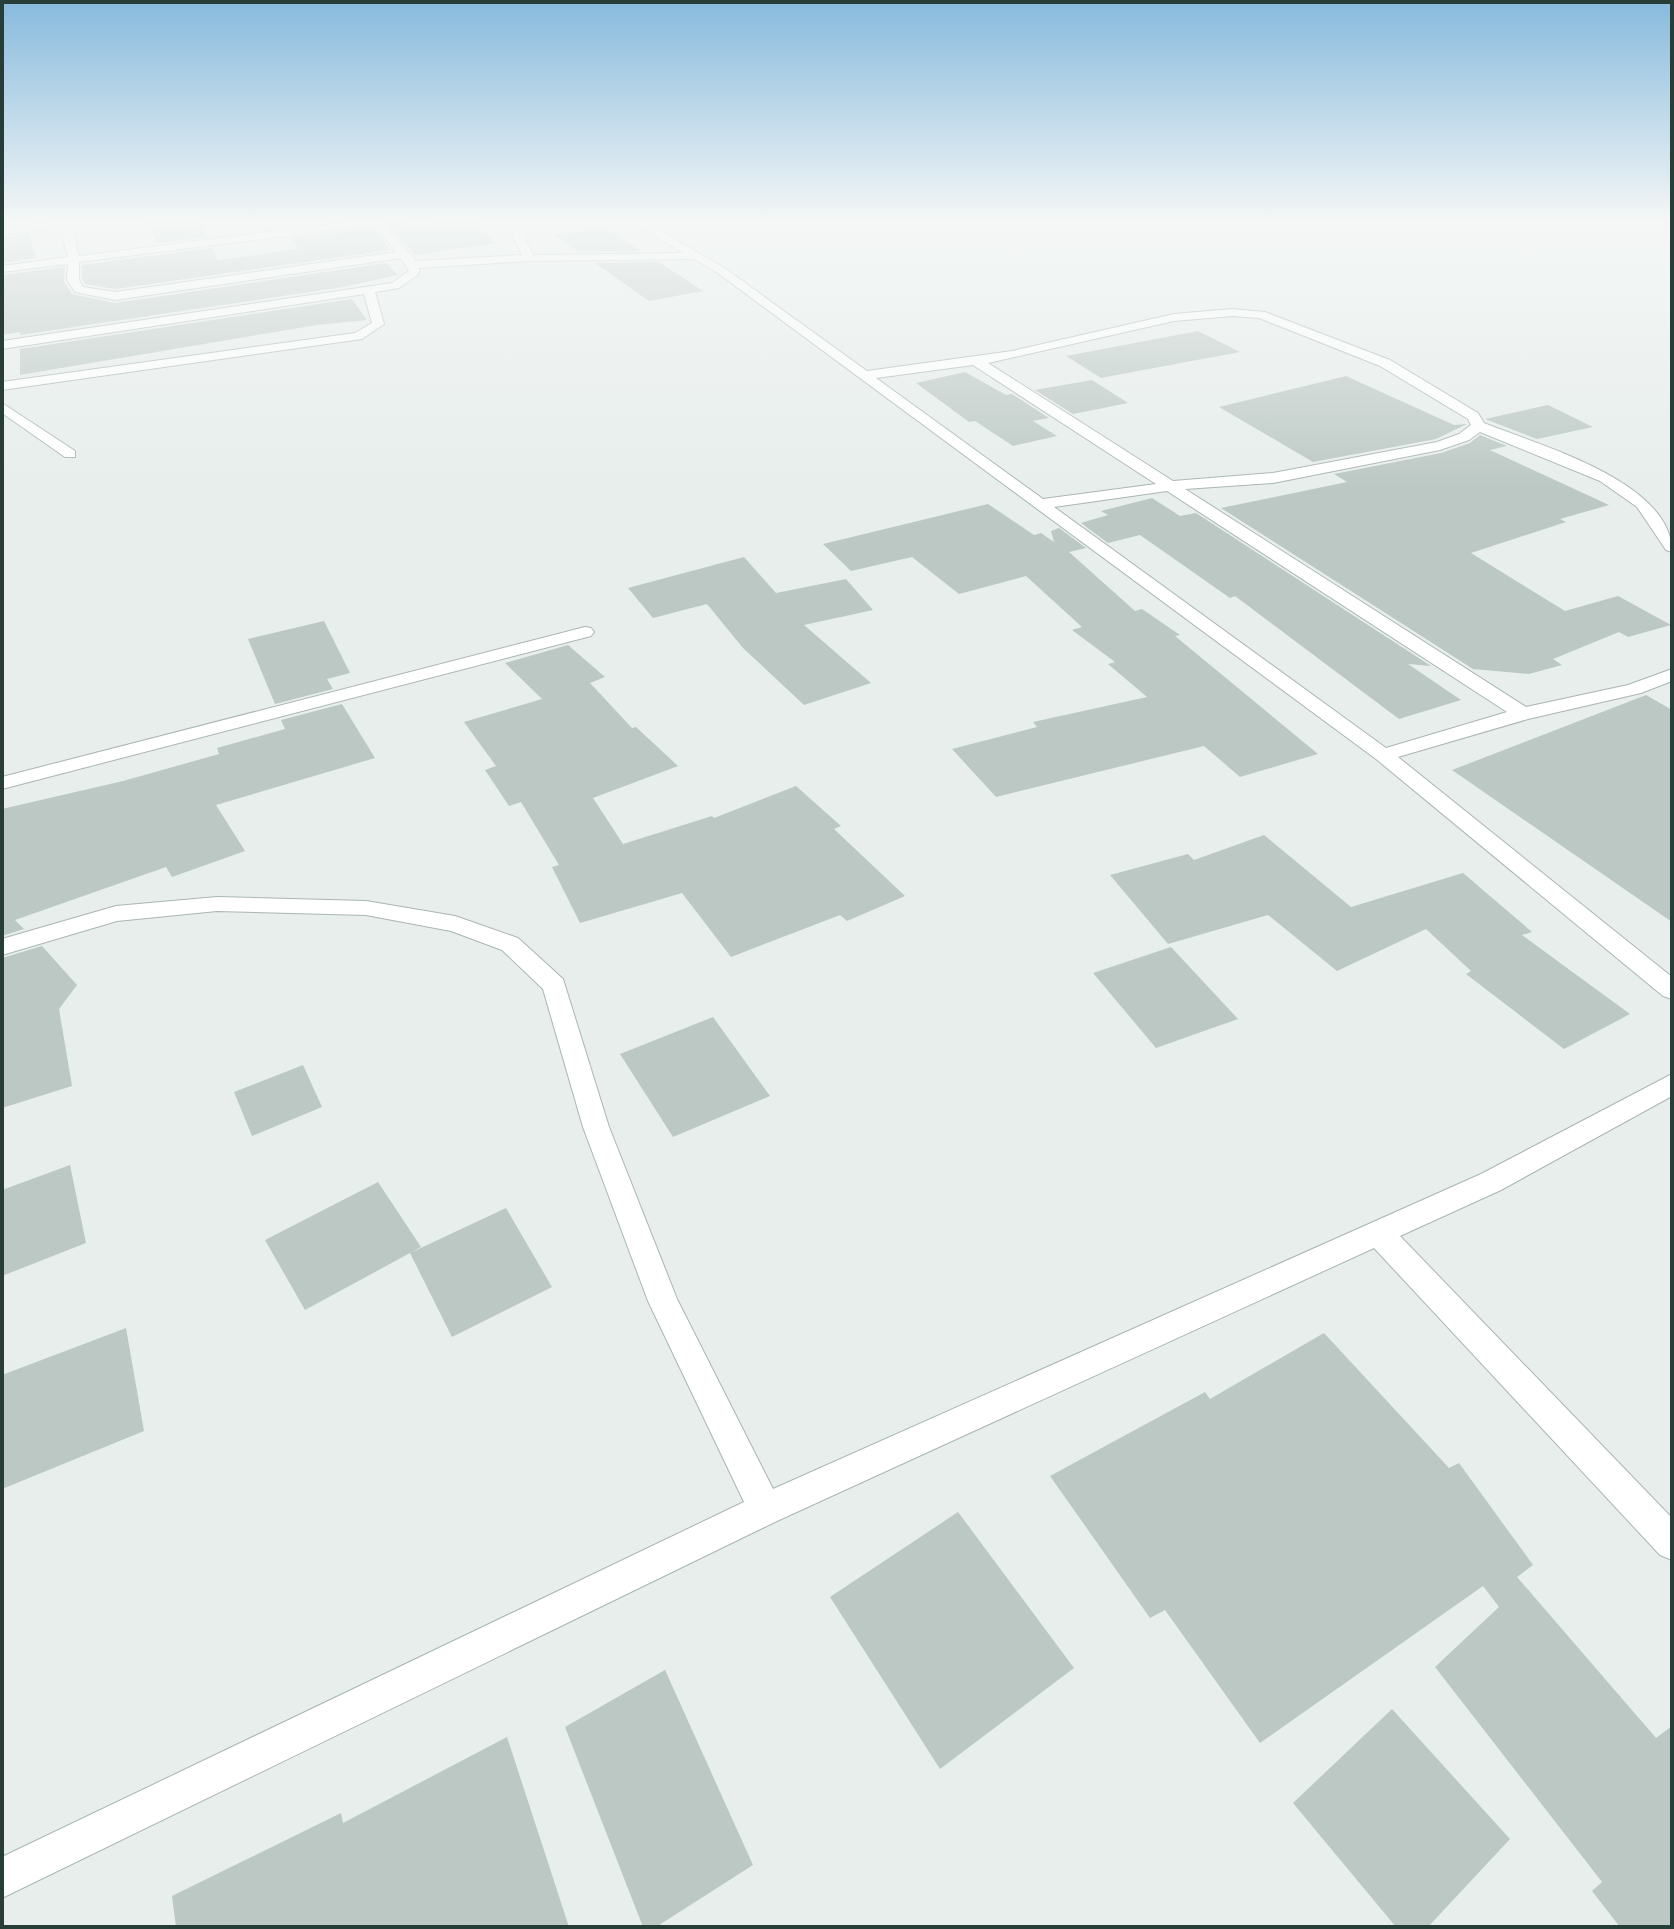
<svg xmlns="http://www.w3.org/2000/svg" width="1674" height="1929" viewBox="0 0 1674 1929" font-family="Lato,sans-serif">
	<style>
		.building { fill: #bcc8c4 }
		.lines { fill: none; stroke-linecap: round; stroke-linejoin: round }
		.minor-casing { stroke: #aab6b2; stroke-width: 2 }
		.minor { fill: #fff; fill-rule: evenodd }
	</style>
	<rect width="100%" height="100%" fill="#e7eeeb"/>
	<!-- building -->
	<path class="building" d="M147,220H199L207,237L156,243Z
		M395,220H406V225L472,220L496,243L415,255L389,225Z
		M605,227L641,251H578L554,235Z
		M373,228L390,250L115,289L85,284L82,279V265L212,248L218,260L234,258L299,249L291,238Z
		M29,234L36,258L2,263V238Z
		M659,262L703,291L649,301L595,263Z
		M386,263L398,275L343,287L20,335V332L2,335V275L65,267L64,282L72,294L115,303Z
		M352,299L367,320L317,325L20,375V349Z
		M1198,331L1240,352L1101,378L1066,356Z
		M965,372L1006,395L1012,394L1049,418L1033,421L1057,436L1013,446L975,421L969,422L916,383Z
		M1346,376L1454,425L1467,424L1436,439L1313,462L1219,407Z
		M1092,380L1128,403L1073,414L1035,390Z
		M1548,405L1593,427L1537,439L1485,419Z
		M1480,435L1507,446L1490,450L1609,505L1560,519L1566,522L1471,553L1565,611L1618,596L1671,625L1628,637L1619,632L1553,659L1562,665L1529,674L1473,669L1221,508L1347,482L1334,474L1441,453L1470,443Z
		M1152,498L1180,516L1196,513L1431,666L1408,664L1461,700L1399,719L1235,596L1230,598L1140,535L1108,543L1081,523L1108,515L1101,511Z
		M988,504L1034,535L1041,533L1054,542L1051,531L1059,528L1086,548L1069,552L1135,611L1142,609L1180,635L1175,636L1318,754L1240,777L1204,746L996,797L952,749L1037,727L1033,722L1147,697L1108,664L1115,662L1072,630L1082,627L1026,576L959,594L912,557L851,571L823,544Z
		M744,557L776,593L846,579L873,610L804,625L871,683L804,705L743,648L707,604L653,618L628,588Z
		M324,621L350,673L327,679L333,689L275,704L248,639Z
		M568,645L605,677L590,683L632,728L636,727L678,766L593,798L623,844L712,816L714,818L796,786L841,826L834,829L905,896L847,921L840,915L731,957L682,893L580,923L552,867L559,865L521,802L509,806L485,770L496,766L464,722L542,699L505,663Z
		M1646,695L1672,710V922L1452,770Z
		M342,704L375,758L216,805L245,851L172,877L166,867L15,920L24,929L2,936V809L123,781L219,754L217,748L285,729L281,720Z
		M1264,835L1351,907L1463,873L1532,932L1522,935L1630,1014L1564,1049L1466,974L1471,971L1426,929L1337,971L1268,915L1168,944L1110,875L1188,854L1194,860Z
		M42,946L77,985L59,1009L72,1086L2,1108V958Z
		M1171,947L1238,1019L1156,1048L1093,973Z
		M713,1017L770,1096L673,1137L620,1054Z
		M303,1065L322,1107L252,1136L234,1092Z
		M70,1165L86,1243L2,1276V1190Z
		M378,1182L421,1247L305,1310L265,1240Z
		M506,1208L552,1287L452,1337L410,1253Z
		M126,1328L144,1431L2,1489V1375Z
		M1324,1333L1449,1468L1459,1463L1533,1565L1517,1577L1656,1738L1672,1726V1927H1620L1592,1891L1602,1882L1435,1667L1499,1607L1483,1586L1260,1743L1165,1610L1150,1618L1050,1476L1205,1392L1210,1399Z
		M958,1512L1074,1668L940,1769L830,1597Z
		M665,1670L753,1865L656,1927H643L565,1727Z
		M1392,1709L1510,1839L1428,1927H1396L1293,1803Z
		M507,1737L569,1927H176L172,1896L341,1813L343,1823Z"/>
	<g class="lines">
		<defs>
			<path id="minor" d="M60,220H70L79,256L363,220H392L384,224L416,261L522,255L511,230L501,220H512L521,229L533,255L683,253L629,220H641L723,267L867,371L1012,351L1174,314L1232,309L1265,312L1390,360L1478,413L1484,423C1538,445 1672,481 1672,552L1666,550L1637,507L1600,481L1480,432L1469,440L1440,450L1273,483L1185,489L1526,707L1628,685L1672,669V681L1641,693L1528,719L1398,757L1672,977V999L1663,996L1376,759L715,271L694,259L529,261L419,268V274L399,288L375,292L384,324L362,339L2,390V382L355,333L372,323L364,294L2,349V341L392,283L409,271L401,258L115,300L75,292L67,280L68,264L2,272V266L68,257L60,227L2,235V229ZM374,225L396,252L115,292L83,287L79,280V262ZM1232,316L1259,318L1380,366L1468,419L1471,425L1459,434L1437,442L1273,473L1173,481L988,363L1174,321ZM973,365L1156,484L1043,499L876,378ZM1167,491L1507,712L1386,748L1054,507Z
				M2,403L75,451V457H65L2,413Z
				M585,627L591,628L594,632L591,636L2,789V777Z
				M217,897L366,901L455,916L518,938L563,979L609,1127L677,1299L773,1489L1481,1174L1672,1074V1096L1501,1190L1400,1236L1672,1518V1560L1660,1555L1374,1248L777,1521L2,1898V1857L744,1502L648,1301L583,1127L543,989L502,950L451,931L366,915L217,911L117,921L2,955V939L116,906Z"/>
		</defs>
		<!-- minor casing -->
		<use href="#minor" class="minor-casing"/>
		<!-- minor -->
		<use href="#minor" class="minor"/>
	</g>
	<!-- sky -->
	<linearGradient id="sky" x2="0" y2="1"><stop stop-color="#87badd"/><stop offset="0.45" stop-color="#f4f7f6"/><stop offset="1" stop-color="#f4f7f6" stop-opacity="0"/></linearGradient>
	<rect width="1674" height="490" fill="url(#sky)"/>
	<!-- border -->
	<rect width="1674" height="1929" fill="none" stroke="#273e38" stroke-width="8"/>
</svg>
